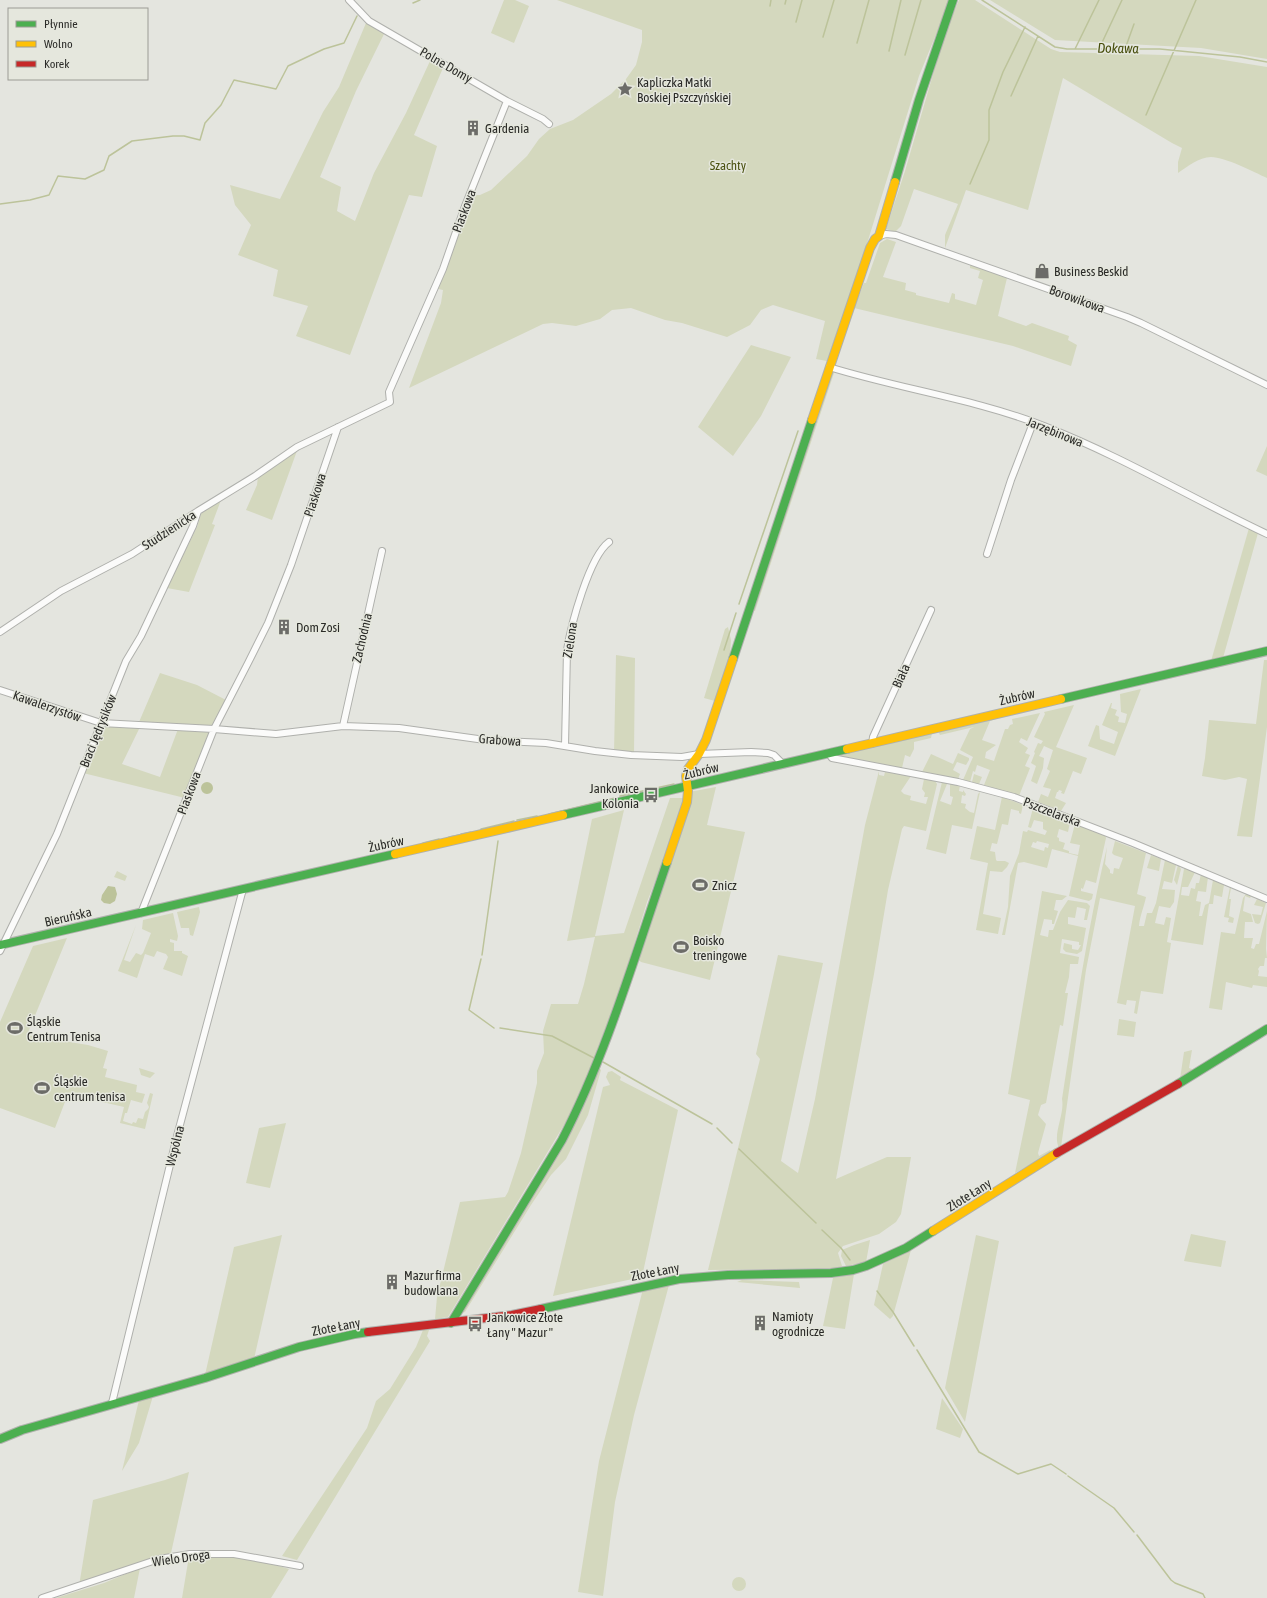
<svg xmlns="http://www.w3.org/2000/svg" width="1267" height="1598" viewBox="0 0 1267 1598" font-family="'Asap Condensed',sans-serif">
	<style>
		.green { fill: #d4d8be; fill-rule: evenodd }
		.water { fill: #bcc39a }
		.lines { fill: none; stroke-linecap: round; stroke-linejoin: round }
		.stream { stroke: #bcc39a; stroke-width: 1.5 }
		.street-casing { stroke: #afb0ac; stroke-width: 8 }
		.fast-casing { stroke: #afb0ac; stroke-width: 10 }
		.slow-casing { stroke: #afb0ac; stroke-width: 10 }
		.jam-casing { stroke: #afb0ac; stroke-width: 10 }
		.street { stroke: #fbfbfa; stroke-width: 6 }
		.fast { stroke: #4caf50; stroke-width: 8 }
		.slow { stroke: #ffc107; stroke-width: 8 }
		.jam { stroke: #c62828; stroke-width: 8 }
		.labels { text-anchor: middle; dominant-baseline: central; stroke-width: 3; stroke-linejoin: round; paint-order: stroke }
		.street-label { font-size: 13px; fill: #2b2b28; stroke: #e5e7dd }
		.poi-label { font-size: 13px; fill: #2b2b28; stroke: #e5e7dd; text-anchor: start }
		.park-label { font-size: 13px; fill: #4c5313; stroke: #e5e7dd }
		.water-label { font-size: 14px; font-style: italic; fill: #474e0c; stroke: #e5e7dd }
	</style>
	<rect width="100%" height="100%" fill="#e4e5df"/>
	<!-- green -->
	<path class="green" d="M504,0H515L529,6L514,43L491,33Z
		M557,0H950L919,76L861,263L827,361L816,359L825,321L773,305L761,310L750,325L727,337L682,323L665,320L631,308L612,310L600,319L576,326L552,323L543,324L409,388L441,303L443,290L434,288L470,195H480L491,190L527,156L539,139L550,129L573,120L611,94L626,79L636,65L642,42V30Z
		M959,0H975L1051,49L1060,52L1199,56L1267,67V178C1254,172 1225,157 1211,157C1199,157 1187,167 1178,173V162L1182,148L1172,143L1063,78L1028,210L966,190L945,248V235L958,204L914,189L901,226L895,232L886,229L905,171L945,33Z
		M990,0H1267V59L1201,48L1055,40Z
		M366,23L384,34L356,91L320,177L341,187L337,211L355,221L374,173L406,113L430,61L443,68L414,135L437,146L422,197L409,195L350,355L296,336L308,306L273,296L278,270L238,255L251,225L235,205L230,185L280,199L323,112L339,87Z
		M887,239L896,242L883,277L906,283L905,290L916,293V295L949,303L952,293L955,294V299L976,305L983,280L978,278L980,271L970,268V265L976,266L1007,278L998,316L1026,326L1032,323L1069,336L1068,340L1077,345L1071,366L1013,346L854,308L864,283H866L880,243Z
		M751,345L791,357L761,416L733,456L698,427Z
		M830,370H835L755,611L752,610Z
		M1267,446V476L1256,471Z
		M298,448L272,520L246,510L257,485L258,476Z
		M221,500L212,524L215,525L189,592L167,588L197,527L201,514L214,503Z
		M1249,528L1258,533L1223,658L1211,661Z
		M728,627L731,640L730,655L715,701L704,698L725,629Z
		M616,655L635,658L634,754L614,753Z
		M1264,660H1267V727L1252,837L1237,836L1247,779L1239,777L1225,780L1202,776L1205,758L1209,720L1256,724Z
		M160,673L197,685L226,700L212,728L139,722Z
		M1141,689L1115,756L1088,746L1096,725L1099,726L1100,739L1114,744L1118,732L1102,725L1111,703H1112L1111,708L1117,710L1115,715L1119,717L1118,722L1125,723L1127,714L1121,712L1120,694Z
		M1074,705L1056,747L1087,758L1081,774L1073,771L1064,794L1061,793L1062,791L1059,790L1058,792H1057L1055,798L1066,803L1061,811L1038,802L1041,794L1048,797L1051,789L1043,787L1050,771L1047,769L1053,750L1044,746L1039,756L1044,758L1043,768L1037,784L1031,781L1036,766L1031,763L1035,753L1034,752L1038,743L1041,744L1043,741L1034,737L1045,714L1044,712Z
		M1040,713L1027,741L1021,738L1019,742L1028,748L1025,753L1030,755L1025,766L1030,768L1019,796L984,785L990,770L977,765L975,772L973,771L970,782L963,780L973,757L960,750L970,729L974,727L940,735L938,731L999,718L990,721L982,740L996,745L986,752L985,758L994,761L1005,729H1008L1010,725L1013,724L1012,719Z
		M102,725L140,727L122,764L160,777L178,729L211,730L185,798L83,773Z
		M932,733L931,738L914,742V749L910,757L905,755L902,768L842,758L840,754Z
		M958,753L969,758V760L966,765L957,762L953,770L960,774L958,779L922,772L931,754L953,764Z
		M879,771V775L884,776L885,772L911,776L901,791L904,794L911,796L910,800L926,804L928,797H924L925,793L922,789L924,779L935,781L937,784L926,831L904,826L902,829L888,890L874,974L836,1179L887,1157H911L901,1214L896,1222L879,1234L843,1246L838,1253L842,1266L836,1268L708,1270L760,1059L756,1054L778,955L823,963L781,1161L798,1173L815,1099L865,825Z
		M974,774L982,777L979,784L972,782Z
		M942,782L946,783L947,784L940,801L951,805L953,797L950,796V784L960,785L959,791L963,792V790L966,794L965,796L962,795L961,803L966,804L965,808L970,812L974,813L978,794L980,792L972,829L952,825L946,854L926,849Z
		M716,787L707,825L745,832L710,980L641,962L638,959L689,792Z
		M1002,797L1023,805L1021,814L1019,813V811L1011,809L1008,825L1002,824L997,844L992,843L990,851L995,852L996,860L997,861H1005L1009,863L1007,867L1002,872L990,871L983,914L1001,918L998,934L976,930L988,863L970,859L977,826L995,830Z
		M670,798H684L672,838L647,902L623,981L591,1067L570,1115L448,1317L435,1319L437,1297L460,1202L505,1197L508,1192L521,1153L537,1083V1071L544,1053L543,1031L551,1004H578L584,984L595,937L567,941L592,819L624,810L595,936L624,933Z
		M1033,808L1070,822L1068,832L1059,829L1057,837L1059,838V841L1065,843L1063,849L1069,851V853L1078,855L1080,845L1070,843L1075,824L1105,835L1106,838L1096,883L1086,880L1083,889L1081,888V891L1093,894L1092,899L1089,901L1069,896L1078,856L1052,849L1047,868L1024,862L1018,863L1005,935H1002L1008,907L1010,876L1019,853L1023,831L1027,832L1028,830L1045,835L1047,831L1043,829V822L1034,820L1031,828L1028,827ZM1037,841L1049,844L1048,848L1045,847L1044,851L1031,847L1033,842L1036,843Z
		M1115,841L1146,853L1137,894L1146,897C1144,907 1140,915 1139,926H1144L1147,913H1152L1156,903L1165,860L1176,865L1172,883L1164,881L1162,889L1175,890L1174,902L1170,908L1159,906L1155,923L1164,925L1166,917L1171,918L1167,942L1171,943L1163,994L1141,991L1137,1014L1134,1013L1136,1001L1127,1000L1126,1005L1117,1003L1135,906L1100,898L1086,970L1061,1147L1059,1148C1052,1134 1065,1115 1062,1099C1075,1015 1087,930 1107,847L1105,864L1110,870V873L1113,874L1114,868L1119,869L1123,858L1114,855L1112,853Z
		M1151,855L1161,859L1159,871L1147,868Z
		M1178,865L1181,869L1177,885L1174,880Z
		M1184,869H1187L1195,872L1188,887H1182L1181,895L1189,896L1191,888L1195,889L1196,883H1199L1201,874L1208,877L1206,892L1198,891L1196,901L1201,902L1199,916H1202L1205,905L1209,903L1213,880L1224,885L1222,897L1214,895L1213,904H1209L1203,945L1171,940Z
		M117,871L127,876L125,881L114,877Z
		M1230,887L1231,888L1229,899H1231L1229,916L1234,918L1233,923L1228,922L1229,918L1224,917Z
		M1042,891L1067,896L1062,900H1056L1054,910L1058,911L1054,924H1052V920L1044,919L1040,935L1048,937L1049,930H1053L1060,912L1068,900L1087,903L1090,906L1087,920H1084L1086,909L1077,907L1075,918L1068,917V924L1086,928L1082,951L1077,954L1066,952L1063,949L1064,943L1072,945V949L1078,950L1081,945H1079V942L1062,939L1060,953L1079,957L1078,964H1070L1069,977L1065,993H1068L1063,1026L1060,1025L1046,1103L1041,1105L1038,1115L1046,1124L1038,1153L1039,1156L1050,1150L1051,1153L1015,1173L1030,1100L1008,1094Z
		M1246,894L1251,896L1250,898L1245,896L1243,911L1251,914L1253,922H1245L1244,938H1253L1251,948L1254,949L1256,944H1259L1267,911L1266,949L1267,958H1265L1264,966H1260L1258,969L1259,971L1258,976L1267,977V987L1253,985L1252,988L1226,982L1222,1010L1209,1008L1221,932L1235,934L1243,898Z
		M1257,899L1266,903L1260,923L1258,924L1255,923L1252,914L1261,915L1263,907L1254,905Z
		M199,907L200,912L193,936L190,935L189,928H181L177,912Z
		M173,913L178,936L177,941L170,939V942L174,943V951H182V953L188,956L182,976L163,969L168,957L166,954L157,951L154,957L145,954L137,978L118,971L136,925L124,960L130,962L136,953L141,955L143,953L151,933L142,929L143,920Z
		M67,938L27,1035L88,1045L108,1051L103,1068L107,1069L105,1077L137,1085L136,1092L145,1094L142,1103L131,1100L127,1113H125L123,1121L132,1124L133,1122L136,1123L138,1118L143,1119L145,1112L148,1109L149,1107L147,1103L150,1093L153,1094L145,1129L120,1123L124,1107L68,1094L55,1128L0,1108V1022L33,946Z
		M1119,1019L1136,1022L1134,1037L1117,1035Z
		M1192,1050L1189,1068L1192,1069L1191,1072L1180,1079L1184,1052Z
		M139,1068L155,1073L150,1078L141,1075Z
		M599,1068L601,1070L588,1115L566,1159L551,1175L531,1205L465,1312L459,1314L579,1113Z
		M612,1071L621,1077L620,1080L678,1110L642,1277L553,1296L603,1087L610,1085L606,1077L608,1072Z
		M286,1123L270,1188L246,1183L259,1128Z
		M1191,1234L1226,1241L1221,1267L1184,1261Z
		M282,1235L254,1359L205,1375L234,1247Z
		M976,1235L999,1241L965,1422L945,1388Z
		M870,1240L866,1262L846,1266L841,1256L842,1250L854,1245Z
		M911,1250L893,1316L890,1319L874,1305L883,1264Z
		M854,1274L845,1329L823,1326L833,1278Z
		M742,1280L799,1282L800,1288L737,1282Z
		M669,1285L634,1415L615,1502L603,1596L578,1592L599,1461L643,1289Z
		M423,1330H429L427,1336L430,1341L297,1560L282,1556L367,1428L376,1401L390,1389L416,1347Z
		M153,1396L139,1443L122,1471L139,1400Z
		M942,1398L963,1429L960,1438L936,1429Z
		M189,1472L171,1553L79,1586L93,1500L165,1480Z
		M189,1556L237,1557L276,1565L289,1569L271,1598H182Z
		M140,1568L134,1598H56L104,1583Z
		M732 1584a7 7 0 1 1 14 0a7 7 0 1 1-14 0Z"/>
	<!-- water -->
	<path class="water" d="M201 788a6 6 0 1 1 12 0a6 6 0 1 1-12 0Z
		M108,886L115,887L117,894L115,901L110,904L104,903L101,900L102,895Z"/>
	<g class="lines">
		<!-- stream -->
		<path class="stream" d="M982,0L1055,47L1067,49H1160L1240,57L1267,62
			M413,3L420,0
			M785,4L786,0
			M770,6L771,0
			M796,22L802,0
			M823,37L834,0
			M857,43L869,0
			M1075,49L1099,0
			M1099,49L1122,0
			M1125,49L1134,24
			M889,51L901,0
			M905,55L921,0
			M1011,96L1038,36
			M1146,115L1196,0
			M970,184L989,140V110L1003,72L1025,27
			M0,204L30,200L49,195L58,176L85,179L104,170L109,156L132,141L173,136H184L200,140L205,123L221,105L234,80L276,89L288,66L324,49L344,43L357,16
			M739,604L798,431
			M724,650L736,613
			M620,796L674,784
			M549,814L615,798
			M517,820L537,816
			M481,829L514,821
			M461,834L471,832
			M449,837L459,835
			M423,843L439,839
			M482,955L498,841
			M481,959L469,1010L494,1028
			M500,1028L552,1036L594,1058
			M603,1062L712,1124
			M717,1128L732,1143
			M739,1149L816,1223
			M822,1230L841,1248L850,1260
			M877,1291L893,1312L914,1346
			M917,1350L979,1452L1018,1474L1051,1464L1066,1474
			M1068,1476L1114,1508L1134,1532
			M1137,1535L1171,1580L1175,1583L1203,1594L1205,1598"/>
		<defs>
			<path id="street" d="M349,0L369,21L507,101L543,119L549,124
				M879,236L886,234L896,235L1127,317L1141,323L1267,385
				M829,367C900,389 975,399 1044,426C1121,456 1193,499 1267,534
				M987,554L1011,480L1033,423
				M0,632L61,591L132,554L198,511L255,476L297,447L390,402L389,392L443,269L465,206L507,101
				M0,690L101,723L214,729L276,734L343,726L399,728L485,740L546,743L595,751L631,755L682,757L699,754L751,752L768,753L774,755L783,764
				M343,726L382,551
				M872,744L873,737L931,610
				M565,746L567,650C571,625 589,557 609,542
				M829,754L832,758L958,782L1014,797L1133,843L1267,899
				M141,913L214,729L248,663L268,623L291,565L338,427
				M0,951L57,834L126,661L141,636L193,526L198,511
				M112,1403L177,1136L243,889
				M42,1598L159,1559L190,1554H234L300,1566"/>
			<path id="fast" d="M895,182L919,100L953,0
				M733,659L812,420
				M1061,699L1267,651
				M563,815L847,749
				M0,945L395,854
				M1178,1084L1267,1029
				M541,1309L679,1279L728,1275L831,1273L853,1270L866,1266L906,1248L933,1231
				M451,1323L562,1140C607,1053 635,955 667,862
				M0,1439L22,1430L205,1378L299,1347L355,1334L368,1332"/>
			<path id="slow" d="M812,420L870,248L875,239L879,236L895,182
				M847,749L1061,699
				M395,854L563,815
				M667,862L687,802L688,791L686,776L688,769L699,754L706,740L733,659
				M933,1231L1057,1153"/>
			<path id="jam" d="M1057,1153L1178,1084
				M368,1332L512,1315L541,1309"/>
		</defs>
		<!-- street casing -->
		<use href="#street" class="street-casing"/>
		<!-- fast casing -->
		<use href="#fast" class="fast-casing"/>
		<!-- slow casing -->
		<use href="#slow" class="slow-casing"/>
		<!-- jam casing -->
		<use href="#jam" class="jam-casing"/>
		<!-- street -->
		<use href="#street" class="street"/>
		<!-- fast -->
		<use href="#fast" class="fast"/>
		<!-- slow -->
		<use href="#slow" class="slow"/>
		<!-- jam -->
		<use href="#jam" class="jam"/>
	</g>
	<!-- icons -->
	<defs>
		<symbol id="sight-bare" viewBox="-9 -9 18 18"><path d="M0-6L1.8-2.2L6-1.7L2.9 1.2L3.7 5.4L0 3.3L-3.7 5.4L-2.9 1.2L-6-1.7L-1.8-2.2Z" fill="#6c6c68" stroke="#e5e7dd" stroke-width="2.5" paint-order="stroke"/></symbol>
		<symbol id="building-bare" viewBox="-9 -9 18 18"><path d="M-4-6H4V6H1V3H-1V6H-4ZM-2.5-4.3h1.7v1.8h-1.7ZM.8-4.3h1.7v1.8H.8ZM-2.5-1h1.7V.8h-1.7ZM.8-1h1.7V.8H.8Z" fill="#6c6c68" stroke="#e5e7dd" stroke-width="2.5" paint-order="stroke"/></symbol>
		<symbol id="shop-bare" viewBox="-9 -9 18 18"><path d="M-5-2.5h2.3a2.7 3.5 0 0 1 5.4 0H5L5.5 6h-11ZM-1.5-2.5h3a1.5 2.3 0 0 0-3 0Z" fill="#6c6c68" stroke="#e5e7dd" stroke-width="2.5" paint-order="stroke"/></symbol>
		<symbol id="bus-bare" viewBox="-9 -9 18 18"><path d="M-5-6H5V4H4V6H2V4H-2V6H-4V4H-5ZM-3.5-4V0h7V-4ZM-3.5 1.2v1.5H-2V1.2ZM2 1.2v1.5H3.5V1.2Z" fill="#6c6c68" stroke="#e5e7dd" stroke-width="2.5" paint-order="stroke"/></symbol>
		<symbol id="stadium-bare" viewBox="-9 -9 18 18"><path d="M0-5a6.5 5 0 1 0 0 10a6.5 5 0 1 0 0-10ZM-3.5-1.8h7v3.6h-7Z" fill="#6c6c68" stroke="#e5e7dd" stroke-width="2.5" paint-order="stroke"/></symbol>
	</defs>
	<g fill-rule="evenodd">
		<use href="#sight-bare" x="614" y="78" width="22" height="22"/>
		<use href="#building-bare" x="462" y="117" width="22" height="22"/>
		<use href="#shop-bare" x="1031" y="260" width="22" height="22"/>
		<use href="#building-bare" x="273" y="616" width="22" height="22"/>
		<use href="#bus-bare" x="640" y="784" width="22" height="22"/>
		<use href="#stadium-bare" x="689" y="874" width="22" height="22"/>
		<use href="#stadium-bare" x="670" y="936" width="22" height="22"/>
		<use href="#stadium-bare" x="4" y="1017" width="22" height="22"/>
		<use href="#stadium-bare" x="31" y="1077" width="22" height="22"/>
		<use href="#building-bare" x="381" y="1271" width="22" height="22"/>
		<use href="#building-bare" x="749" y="1312" width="22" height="22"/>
		<use href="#bus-bare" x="464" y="1313" width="22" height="22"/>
	</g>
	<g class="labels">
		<!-- street labels -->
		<g class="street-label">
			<text transform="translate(446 65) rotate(30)">Polne Domy</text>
			<text transform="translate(464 211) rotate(-69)">Piaskowa</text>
			<text transform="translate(1077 299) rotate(20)">Borowikowa</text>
			<text transform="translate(1055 432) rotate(22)">Jarzębinowa</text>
			<text transform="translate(315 495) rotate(-72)">Piaskowa</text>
			<text transform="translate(169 530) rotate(-33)">Studzienicka</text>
			<text transform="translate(362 638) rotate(-77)">Zachodnia</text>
			<text transform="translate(570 640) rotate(-81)">Zielona</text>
			<text transform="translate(901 676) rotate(-66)">Biała</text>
			<text transform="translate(1017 697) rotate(-13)">Żubrów</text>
			<text transform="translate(47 706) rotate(19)">Kawalerzystów</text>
			<text transform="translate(98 731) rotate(-68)">Braci Jędrysików</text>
			<text transform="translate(500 740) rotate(4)">Grabowa</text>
			<text transform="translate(701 771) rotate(-14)">Żubrów</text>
			<text transform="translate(189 793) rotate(-69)">Piaskowa</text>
			<text transform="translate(1052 812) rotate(21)">Pszczelarska</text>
			<text transform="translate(386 844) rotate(-12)">Żubrów</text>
			<text transform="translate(68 917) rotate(-13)">Bieruńska</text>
			<text transform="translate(175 1146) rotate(-76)">Wspólna</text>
			<text transform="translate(969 1195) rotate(-32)">Złote Łany</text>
			<text transform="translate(655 1272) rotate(-11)">Złote Łany</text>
			<text transform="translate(336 1327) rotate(-11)">Złote Łany</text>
			<text transform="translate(181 1558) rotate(-8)">Wielo Droga</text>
		</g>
		<!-- poi labels -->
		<g class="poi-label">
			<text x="637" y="82">Kapliczka Matki<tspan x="637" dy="15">Boskiej Pszczyńskiej</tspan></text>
			<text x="485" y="128">Gardenia</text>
			<text x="1054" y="271">Business Beskid</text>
			<text x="296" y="627">Dom Zosi</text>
			<text x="639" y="788" text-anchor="end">Jankowice<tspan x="639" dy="15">Kolonia</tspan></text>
			<text x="712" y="885">Znicz</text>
			<text x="693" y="940">Boisko<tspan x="693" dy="15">treningowe</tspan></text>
			<text x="27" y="1021">Śląskie<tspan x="27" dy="15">Centrum Tenisa</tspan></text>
			<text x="54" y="1081">Śląskie<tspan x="54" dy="15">centrum tenisa</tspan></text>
			<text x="404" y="1275">Mazur firma<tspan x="404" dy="15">budowlana</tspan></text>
			<text x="772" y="1316">Namioty<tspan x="772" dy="15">ogrodnicze</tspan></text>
			<text x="487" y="1317">Jankowice Złote<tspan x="487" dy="15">Łany " Mazur "</tspan></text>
		</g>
		<!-- park labels -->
		<g class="park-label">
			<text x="728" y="165">Szachty</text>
		</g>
		<!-- water labels -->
		<g class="water-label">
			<text transform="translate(1118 48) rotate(1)">Dokawa</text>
		</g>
	</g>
	<!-- legend -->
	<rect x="8" y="8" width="140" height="72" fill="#e5e7dd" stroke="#9b9c95"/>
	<rect x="16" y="21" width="20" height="6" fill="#4caf50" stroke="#9b9c95"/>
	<text x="44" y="28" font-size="12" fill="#2b2b28">Płynnie</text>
	<rect x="16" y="41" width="20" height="6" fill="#ffc107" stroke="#9b9c95"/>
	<text x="44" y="48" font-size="12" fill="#2b2b28">Wolno</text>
	<rect x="16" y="61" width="20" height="6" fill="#c62828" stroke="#9b9c95"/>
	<text x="44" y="68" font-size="12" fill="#2b2b28">Korek</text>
</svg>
